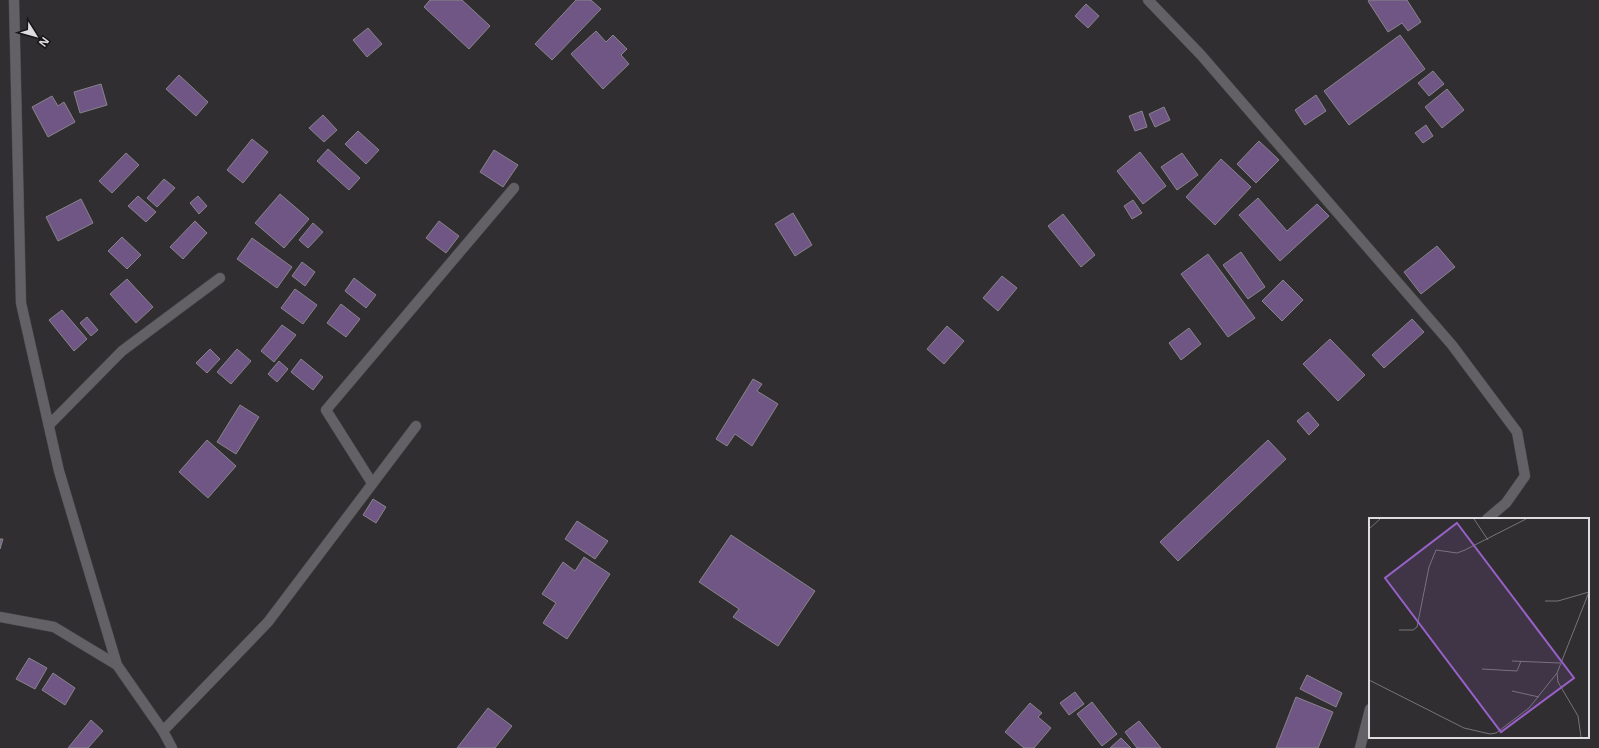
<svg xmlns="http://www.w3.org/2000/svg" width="1599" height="748" viewBox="0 0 1599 748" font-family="'Noto Sans',sans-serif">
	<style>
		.building { fill: #6f5684; stroke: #878589 }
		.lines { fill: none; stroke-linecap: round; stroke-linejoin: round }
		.street-casing { stroke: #4b494c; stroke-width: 11 }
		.street { stroke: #636165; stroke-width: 10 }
		.inset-road { fill: none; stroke: #757476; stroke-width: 1 }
		.view { fill: #9861c8; fill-opacity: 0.15; stroke: #9861c8; stroke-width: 2 }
		.inset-edge { fill: none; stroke: #dddcde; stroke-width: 2 }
	</style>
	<rect width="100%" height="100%" fill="#302e31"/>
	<!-- building -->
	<path class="building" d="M430,0H462L490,26L469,49L424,7Z
		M576,0H591L601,9L552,60L535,44Z
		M1370,0H1407L1421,22L1408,31L1402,23L1388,32L1368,1Z
		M1086,4L1099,16L1088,28L1075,16Z
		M368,28L382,44L367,57L353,40Z
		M596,31L606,42L613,35L627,49L621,55L629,64L603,89L571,54Z
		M1400,35L1425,69L1349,125L1324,91Z
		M1433,71L1444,84L1429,96L1418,83Z
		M179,75L208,102L196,116L166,89Z
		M101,84L107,105L80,113L74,92Z
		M1447,89L1464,110L1442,128L1425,107Z
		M1316,95L1326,111L1305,125L1295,110Z
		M52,96L58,106L64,102L75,122L48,137L32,107Z
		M1164,107L1170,120L1155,127L1149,114Z
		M1142,111L1147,127L1135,131L1129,116Z
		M323,115L337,130L324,142L309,128Z
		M1426,125L1433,136L1423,143L1415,133Z
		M358,131L379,150L366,164L345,144Z
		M252,139L268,152L243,183L227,170Z
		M1259,141L1279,160L1256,183L1237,164Z
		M328,149L360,178L349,190L317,161Z
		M494,150L518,165L503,187L480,172Z
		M1140,152L1166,186L1143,204L1117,171Z
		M126,153L139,165L112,193L99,181Z
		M1182,153L1198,175L1177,190L1161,167Z
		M1221,159L1251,187L1215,225L1186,197Z
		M164,179L175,188L157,207L147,198Z
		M280,194L309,219L284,248L255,223Z
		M138,196L156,212L146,222L128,206Z
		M198,196L207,206L199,214L190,203Z
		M1258,198L1287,231L1317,204L1329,216L1280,261L1239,215Z
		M81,199L93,223L58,241L46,217Z
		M1133,200L1142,213L1132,219L1124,206Z
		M793,213L812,245L795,256L775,224Z
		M1063,214L1095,255L1081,267L1048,226Z
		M195,221L207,233L183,259L170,247Z
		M439,221L459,236L446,253L426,238Z
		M313,223L323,232L308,248L299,240Z
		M122,237L141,255L127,269L108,251Z
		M252,238L292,267L277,288L237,259Z
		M1437,246L1455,267L1421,294L1404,272Z
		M1241,252L1265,287L1248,299L1223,265Z
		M1208,254L1255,318L1228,337L1181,274Z
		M302,262L315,272L305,286L292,276Z
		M1002,276L1017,288L998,311L983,298Z
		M354,278L376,295L366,308L345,291Z
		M127,279L153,307L136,323L110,294Z
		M1283,280L1303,300L1282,321L1262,301Z
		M295,289L317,305L303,324L281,308Z
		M341,304L360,319L346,337L327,323Z
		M62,310L87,339L74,351L49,320Z
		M87,317L98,330L91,336L80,323Z
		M1412,319L1424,332L1384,368L1372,355Z
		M282,325L296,335L274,362L261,351Z
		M947,326L964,341L944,364L927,349Z
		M1189,328L1201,344L1181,360L1169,343Z
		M1330,339L1365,375L1338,401L1303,364Z
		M210,349L220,359L207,373L196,363Z
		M237,349L251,361L231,384L217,372Z
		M301,359L323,377L313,390L291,372Z
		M279,361L288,369L277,382L268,374Z
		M753,379L762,384L757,391L778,404L752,446L735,434L727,446L716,439Z
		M240,405L259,417L236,454L217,442Z
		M1308,412L1319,425L1309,435L1297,421Z
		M207,440L236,466L208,498L179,472Z
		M1268,440L1286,459L1178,561L1160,542Z
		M373,499L386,507L376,523L363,515Z
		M577,521L608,541L595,559L565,539Z
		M731,535L815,591L778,646L733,617L739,609L699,582Z
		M0,539H3L0,549Z
		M584,557L610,574L567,639L543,623L556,603L542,594L563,562L575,571Z
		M29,658L47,668L35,689L16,679Z
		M53,673L75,688L65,705L42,690Z
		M1307,675L1342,693L1336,707L1300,689Z
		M1075,692L1084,704L1069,715L1060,703Z
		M1296,697L1333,712L1318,748H1276Z
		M1092,702L1117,734L1102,746L1077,714Z
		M1030,703L1042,713L1038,717L1051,728L1034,748H1024L1005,732Z
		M488,708L512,726L495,748H457Z
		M91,720L103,731L88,748H68Z
		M1139,721L1161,748H1137L1125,732Z
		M1121,738L1131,748H1110Z"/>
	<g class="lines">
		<defs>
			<path id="street" d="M14,0L21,303L59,471L117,665L163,731L172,748
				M1148,0L1201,55L1452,345L1517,432L1525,476L1506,503L1487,519
				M49,425L122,351L220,278
				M372,483L326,410L514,188
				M0,617L54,627L117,665
				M163,731L268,622L416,426
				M1360,748L1370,709"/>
		</defs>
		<!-- street casing -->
		<use href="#street" class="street-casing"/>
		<!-- street -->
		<use href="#street" class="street"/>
	</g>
	<!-- overview -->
	<g transform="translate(1369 518)">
		<rect width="220" height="220" fill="#302e31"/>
		<path class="inset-road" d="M105,1L119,22M0,11L11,1M176,83H189L220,74M30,112H44L48,109L60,49L67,32L88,35L96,32L157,1M143,143L191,145M113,151L148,153L152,143M188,155L189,164L209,198L212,219M0,162L95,210L121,216L127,215L160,190L188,155L220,74M143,173L170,179"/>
		<path class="view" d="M88,5L205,160L132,214L16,60Z"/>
		<rect width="220" height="220" class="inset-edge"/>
	</g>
	<!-- north arrow -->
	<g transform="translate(36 36) rotate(127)" stroke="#171618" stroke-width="3" paint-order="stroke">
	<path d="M0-3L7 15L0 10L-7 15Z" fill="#dddcde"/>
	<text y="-6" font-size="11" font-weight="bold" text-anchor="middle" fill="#dddcde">N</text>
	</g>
</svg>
